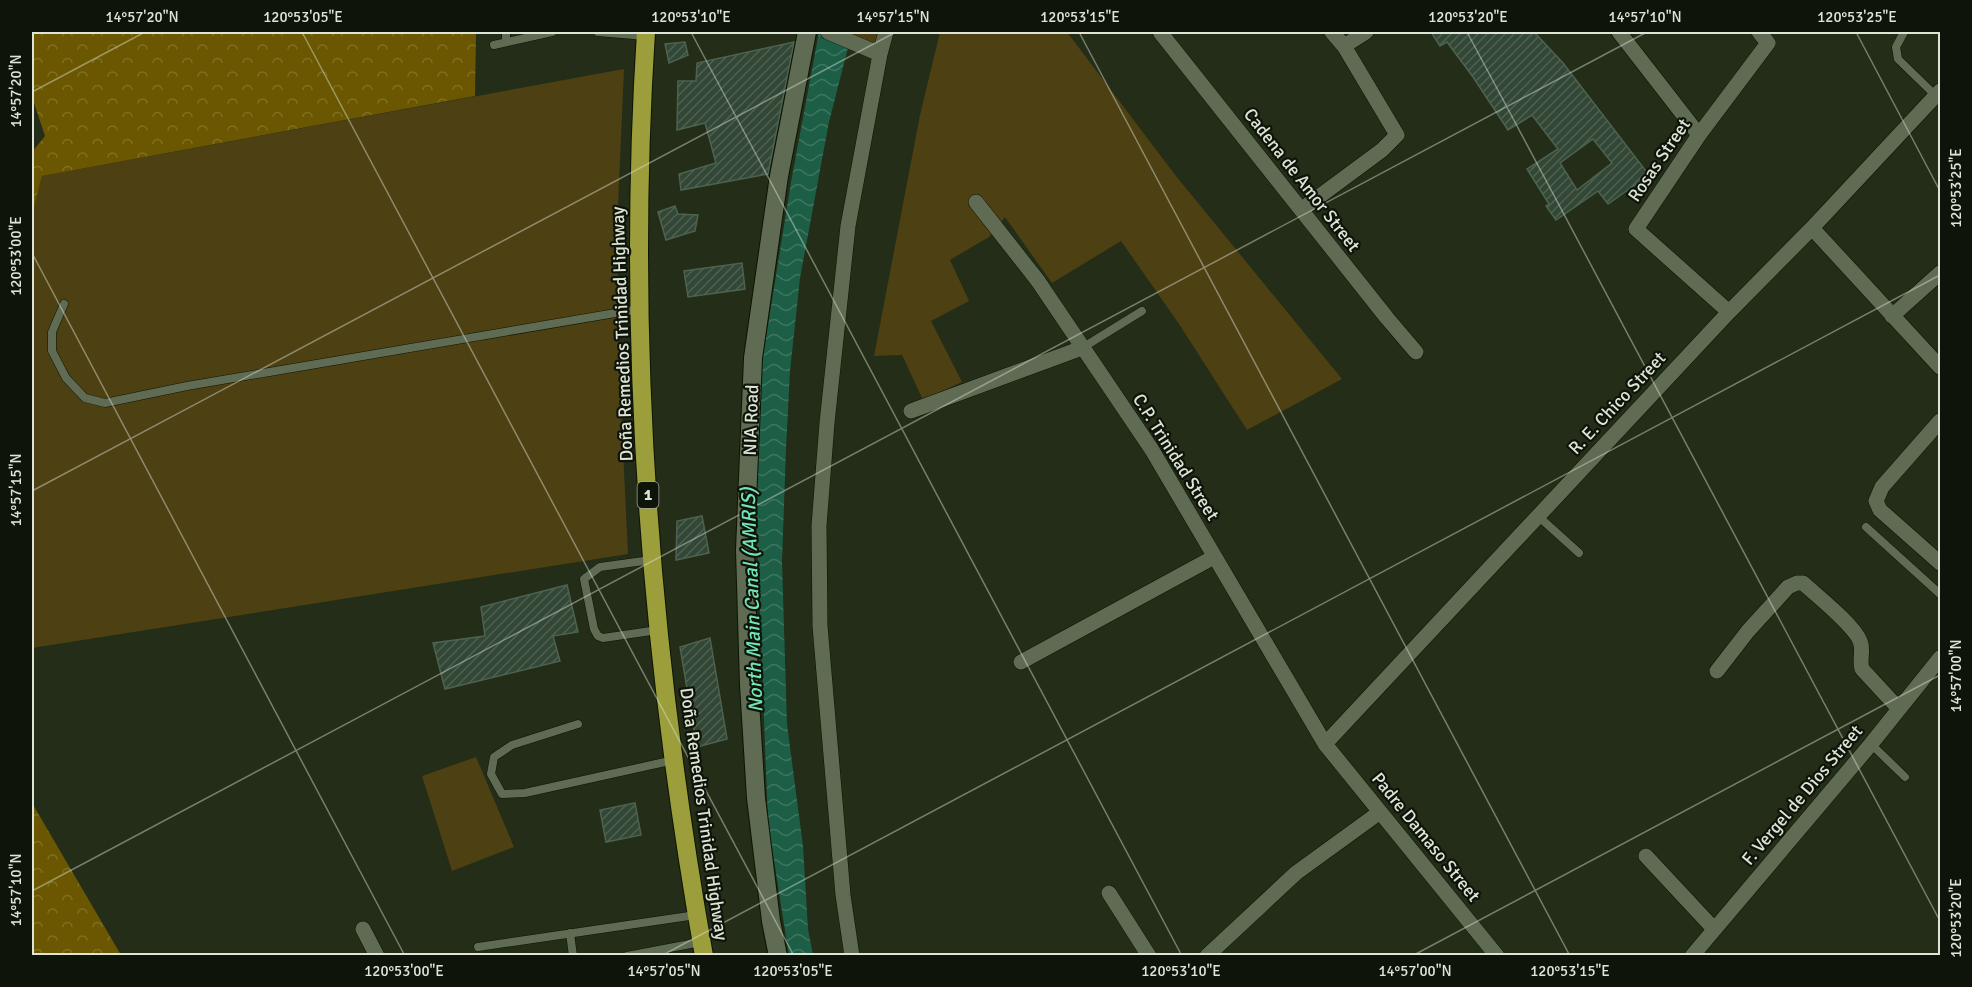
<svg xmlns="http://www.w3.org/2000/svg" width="1972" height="987" viewBox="0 0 1972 987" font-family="Signika,sans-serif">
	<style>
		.green { fill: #4d4013 }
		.forest { fill: url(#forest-crowns) }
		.water { fill: url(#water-waves) }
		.building { fill: url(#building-hatch); stroke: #4d6350; stroke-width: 1.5; fill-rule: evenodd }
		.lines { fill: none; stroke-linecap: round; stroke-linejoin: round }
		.lane-casing { stroke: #0c1503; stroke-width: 9 }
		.street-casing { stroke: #0c1503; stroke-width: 16 }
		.secondary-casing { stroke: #0c1503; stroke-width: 20 }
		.highway-casing { stroke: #0c1503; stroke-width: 20 }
		.lane { stroke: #5f6b53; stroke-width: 8 }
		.street { stroke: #5f6b53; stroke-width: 15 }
		.secondary { stroke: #5f6b53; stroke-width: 18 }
		.highway { stroke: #9b9e3a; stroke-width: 18 }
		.ticks { fill: none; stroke: #dee5d7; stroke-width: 1.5; stroke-opacity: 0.45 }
		.labels { text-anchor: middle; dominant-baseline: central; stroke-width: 4.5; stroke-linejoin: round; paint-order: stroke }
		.shield { fill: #0f140a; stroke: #a0a69a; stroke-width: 1.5 }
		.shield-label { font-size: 16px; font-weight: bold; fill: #dee5d7 }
		.street-label { font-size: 18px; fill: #dee5d7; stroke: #0f140a }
		.water-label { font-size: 20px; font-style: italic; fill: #71e5b8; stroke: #0f140a }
		.neatline { fill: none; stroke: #dee5d7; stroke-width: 2 }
		.ticks-label { font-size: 15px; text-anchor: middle; fill: #dee5d7 }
	</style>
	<defs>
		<pattern id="forest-crowns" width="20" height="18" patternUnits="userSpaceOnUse" patternTransform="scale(1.5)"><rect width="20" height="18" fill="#6b5701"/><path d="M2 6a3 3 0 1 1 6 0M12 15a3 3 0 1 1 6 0" fill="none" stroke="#806f25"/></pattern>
		<pattern id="water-waves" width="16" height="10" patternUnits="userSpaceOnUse" patternTransform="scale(1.5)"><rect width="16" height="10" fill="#1d5e47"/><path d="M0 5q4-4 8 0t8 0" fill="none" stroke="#3d7561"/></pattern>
		<pattern id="building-hatch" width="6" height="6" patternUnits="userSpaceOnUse" patternTransform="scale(1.5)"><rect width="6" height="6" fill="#324735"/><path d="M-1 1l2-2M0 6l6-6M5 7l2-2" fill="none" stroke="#4f6152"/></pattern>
	</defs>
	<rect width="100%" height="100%" fill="#232d17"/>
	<!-- green -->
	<path class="green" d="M852,32H881L877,46L851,36Z
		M940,32H1067L1176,176L1342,379L1247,430L1179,324L1121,241L1052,283L1005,217L989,237L950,260L969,301L931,321L962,382L923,400L902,355L874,356L920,115Z
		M624,69L617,230L621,408L628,554L32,648V215L42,176Z
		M476,757L514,847L452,871L422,776Z"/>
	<!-- forest -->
	<path class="forest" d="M32,32H476L475,96L42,176L32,215V152L45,136L32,97Z
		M32,803L121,955H32Z"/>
	<!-- water -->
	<path class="water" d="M819,32H852L829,122L800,278L790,371L786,449L782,562L787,724L803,846L808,929L813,955L789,956L768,822L756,516L761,369L791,182Z"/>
	<!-- building -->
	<path class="building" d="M1431,32H1534L1563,63L1649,175L1608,204L1598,191L1556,220L1546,206L1549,204L1527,169L1558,149L1532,115L1508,130L1473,77L1447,42L1440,46ZM1593,139L1612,163L1577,190L1560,163Z
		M685,42L688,55L669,63L665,44Z
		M794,42L768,174L681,190L679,174L716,163L705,123L677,130L678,81H696L697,63Z
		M675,206L678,214L698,215L695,231L666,240L658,212Z
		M742,263L745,289L688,297L684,271Z
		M702,516L709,553L676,560L677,521Z
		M567,585L578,632L553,636L560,661L445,689L433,643L485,636L481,607Z
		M710,638L727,739L697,747L680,647Z
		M635,803L641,835L606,842L600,810Z"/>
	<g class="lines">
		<defs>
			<path id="lane" d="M506,32V42
				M598,32L646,36
				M1904,32L1896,47L1898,59L1936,96
				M494,45L552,32
				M64,304L52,332V351L66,378L85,398L105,403L187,386L639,309
				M1082,348L1142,311
				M1538,516L1579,553
				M1866,527L1940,594
				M651,560L600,567L584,579L594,629L598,636L603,638L658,630
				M578,724L512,745L494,757L491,774L502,794L525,793L674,760
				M1871,744L1905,777
				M570,933L573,956
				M478,947L696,915
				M627,956L701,942"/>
			<path id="street" d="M828,32L880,54
				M1160,32L1387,318L1416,352
				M1619,32L1699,135
				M1344,46L1366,32
				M976,202L1038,281L1152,450L1325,744L1497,956
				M1301,210L1382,150L1397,135L1344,46L1332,32
				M1812,228L1940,367
				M1729,312L1636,229L1699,135L1768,43L1759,32
				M1892,316L1940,273
				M911,411L1082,348
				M1940,421L1882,487L1876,501L1880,510L1940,563
				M1021,662L1214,557
				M1717,671L1748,631L1788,587L1797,583H1803C1817,596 1854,625 1860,641C1864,650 1859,660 1862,669L1899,709
				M1325,744L1729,312L1812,228L1940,91
				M1646,856L1714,929
				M1109,893L1149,956
				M363,929L377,956
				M852,956L843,895L820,626L819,526L827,423L848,226L880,54L886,32
				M1207,956L1296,873L1380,812
				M1692,956L1871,744L1940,658"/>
			<path id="secondary" d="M778,956L771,921L756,798L749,685L745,550L753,358L779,176L807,32"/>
			<path id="highway" d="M646,32C626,340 650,651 704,956"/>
		</defs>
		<!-- lane casing -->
		<use href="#lane" class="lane-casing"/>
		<!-- street casing -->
		<use href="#street" class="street-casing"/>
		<!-- secondary casing -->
		<use href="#secondary" class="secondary-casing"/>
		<!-- highway casing -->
		<use href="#highway" class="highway-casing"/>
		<!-- lane -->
		<use href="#lane" class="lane"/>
		<!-- street -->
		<use href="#street" class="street"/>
		<!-- secondary -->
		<use href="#secondary" class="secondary"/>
		<!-- highway -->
		<use href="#highway" class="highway"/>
	</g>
	<!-- ticks -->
	<path class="ticks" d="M302,32L794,956M691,32L1182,956M1079,32L1570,956M1467,32L1940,921M1856,32L1940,191M32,92L145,32M32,253L405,956M32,491L896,32M32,891L1647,32M661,956L1940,275M1412,956L1940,675"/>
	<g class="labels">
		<!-- shield labels -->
		<rect class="shield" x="637.5" y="482" width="21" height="26" rx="4.5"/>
		<g class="shield-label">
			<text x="648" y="495">1</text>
		</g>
		<!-- street labels -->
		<g class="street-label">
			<text transform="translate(1659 160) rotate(-56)">Rosas Street</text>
			<text transform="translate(1302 180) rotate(52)">Cadena de Amor Street</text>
			<text transform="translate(622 334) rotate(-92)">Doña Remedios Trinidad Highway</text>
			<text transform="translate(1617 403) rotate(-47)">R. E. Chico Street</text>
			<text transform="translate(751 420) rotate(-88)">NIA Road</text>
			<text transform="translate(1176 457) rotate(58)">C.P. Trinidad Street</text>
			<text transform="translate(1802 795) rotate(-50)">F. Vergel de Dios Street</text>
			<text transform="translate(704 814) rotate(82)">Doña Remedios Trinidad Highway</text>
			<text transform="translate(1426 837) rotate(51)">Padre Damaso Street</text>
		</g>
		<!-- water labels -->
		<g class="water-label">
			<text transform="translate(752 600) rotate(-92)">North Main Canal (AMRIS)</text>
		</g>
	</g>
	<!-- border -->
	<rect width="1972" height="987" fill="none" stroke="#0f140a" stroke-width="66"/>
	<rect x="33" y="33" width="1906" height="921" class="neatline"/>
	<g class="ticks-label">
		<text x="142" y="22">14°57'20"N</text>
		<text x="303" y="22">120°53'05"E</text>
		<text x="691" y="22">120°53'10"E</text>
		<text x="893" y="22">14°57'15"N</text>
		<text x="1080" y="22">120°53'15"E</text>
		<text x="1468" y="22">120°53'20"E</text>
		<text x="1645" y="22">14°57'10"N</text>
		<text x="1857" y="22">120°53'25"E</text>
		<text transform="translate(16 91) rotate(-90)" y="5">14°57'20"N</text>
		<text transform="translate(1956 188) rotate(-90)" y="5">120°53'25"E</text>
		<text transform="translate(16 256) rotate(-90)" y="5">120°53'00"E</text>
		<text transform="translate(16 490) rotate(-90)" y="5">14°57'15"N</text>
		<text transform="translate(1956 676) rotate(-90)" y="5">14°57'00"N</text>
		<text transform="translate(16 890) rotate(-90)" y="5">14°57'10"N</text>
		<text transform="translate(1956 918) rotate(-90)" y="5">120°53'20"E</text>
		<text x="404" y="976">120°53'00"E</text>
		<text x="664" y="976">14°57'05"N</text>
		<text x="793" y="976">120°53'05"E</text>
		<text x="1181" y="976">120°53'10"E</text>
		<text x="1415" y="976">14°57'00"N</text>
		<text x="1570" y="976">120°53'15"E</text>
	</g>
</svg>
